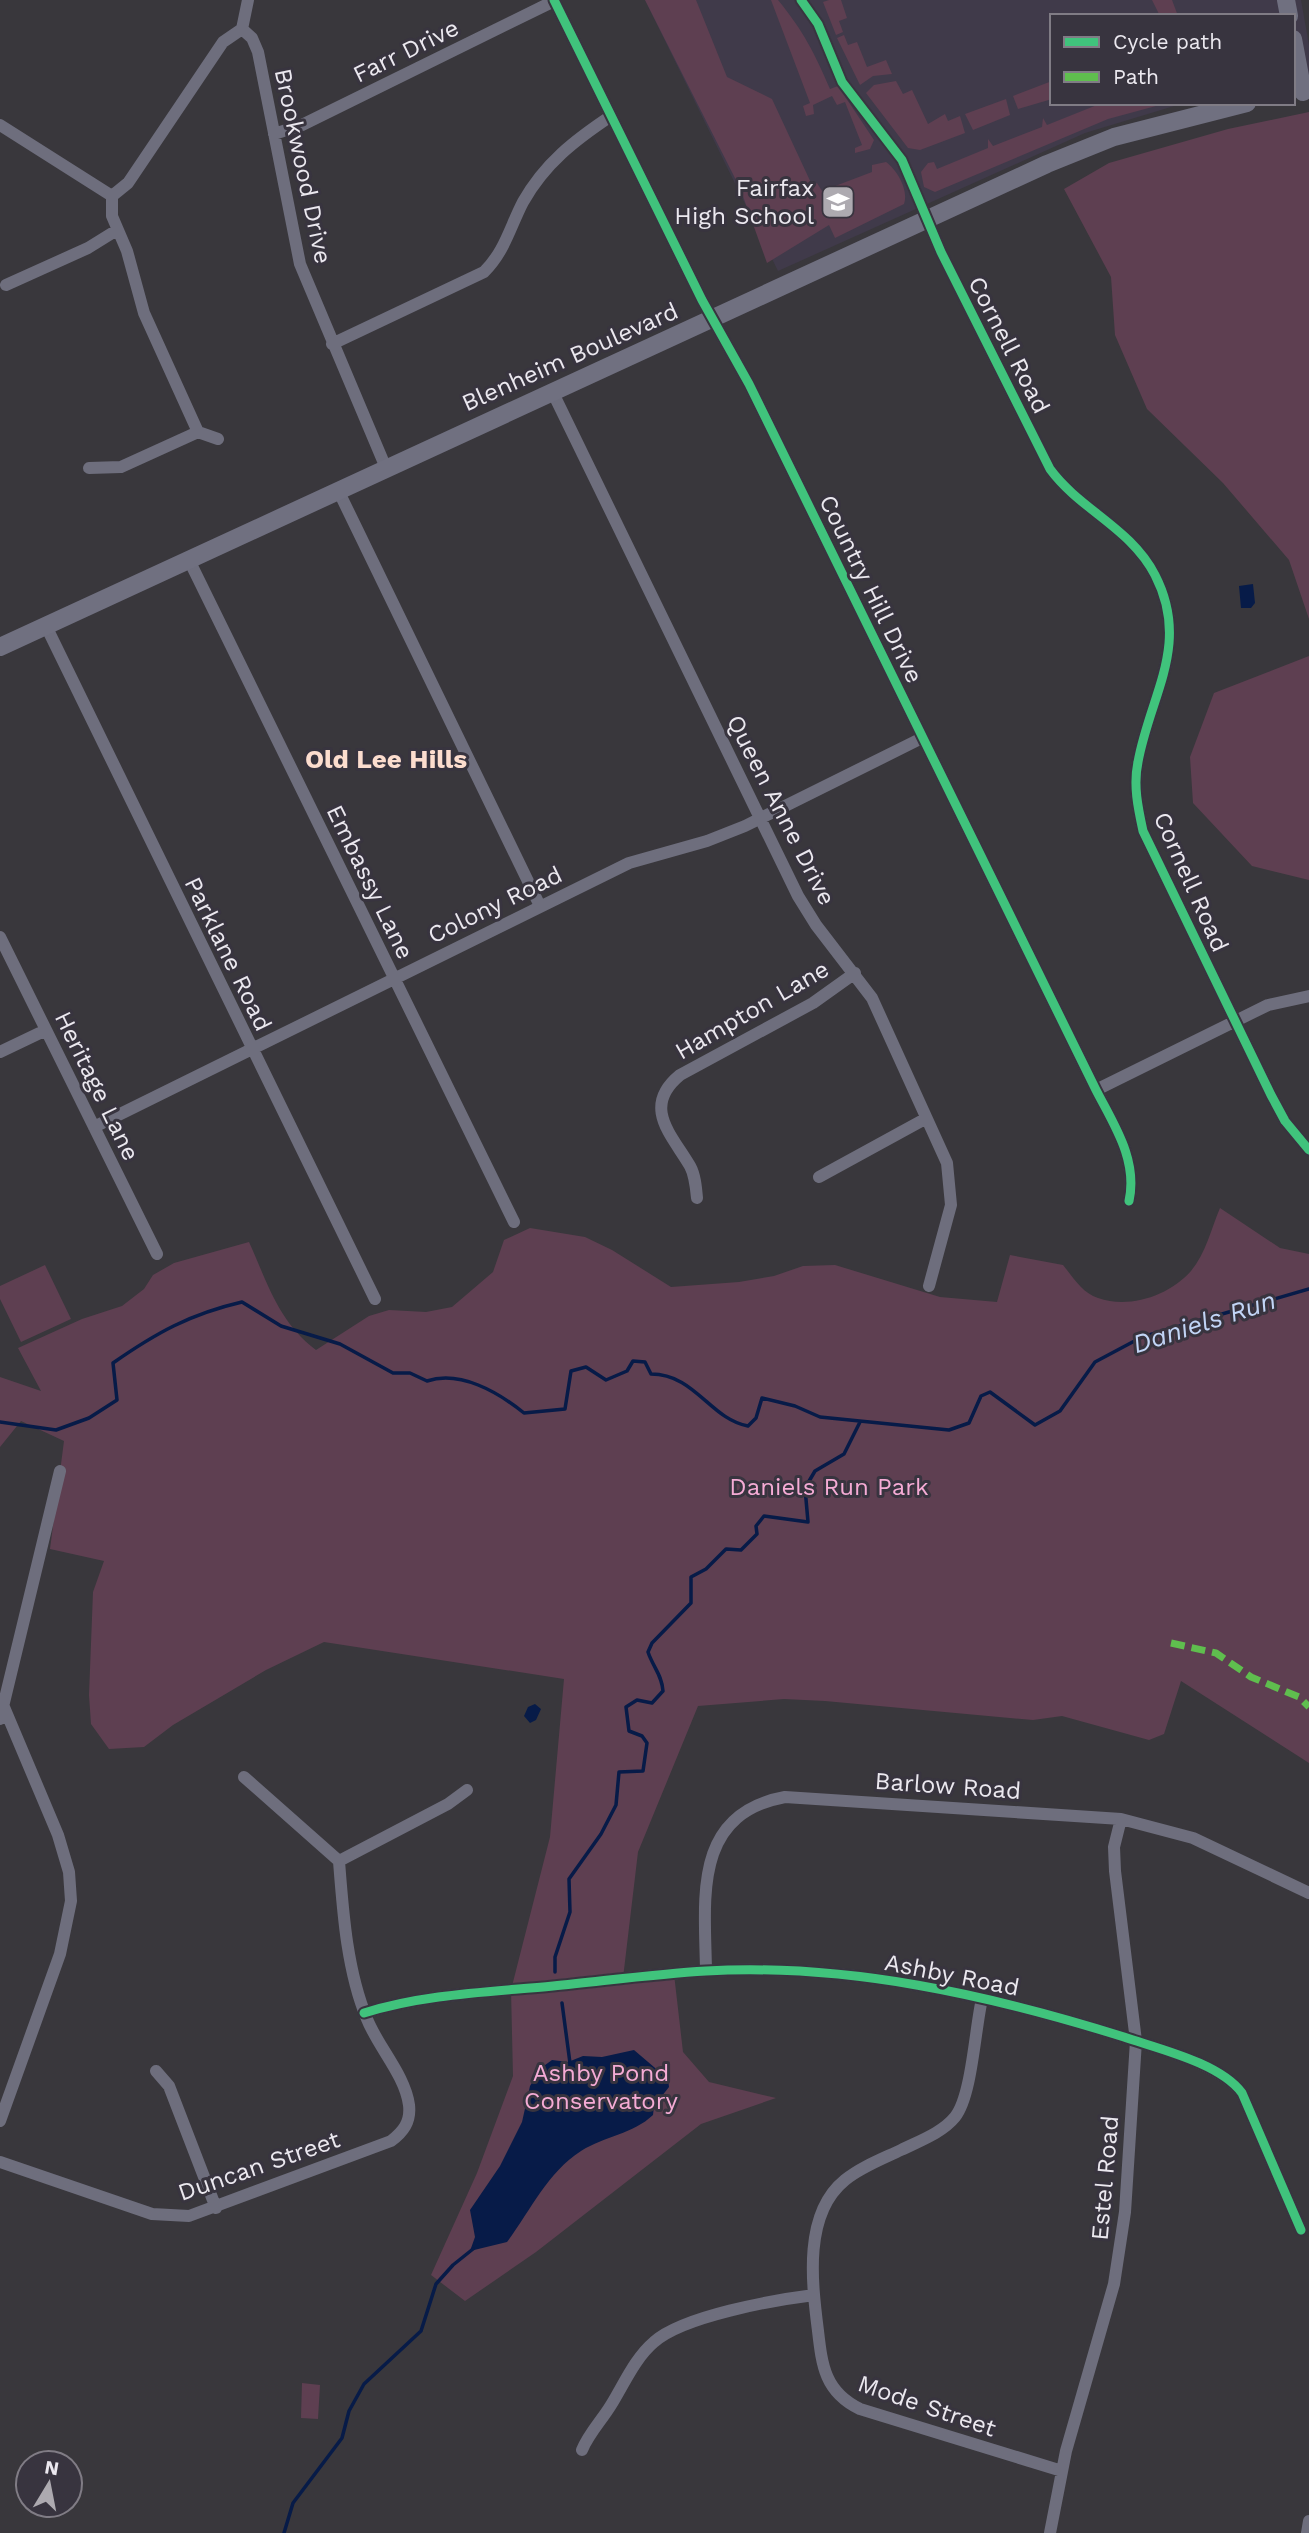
<svg xmlns="http://www.w3.org/2000/svg" width="1309" height="2533" viewBox="0 0 1309 2533" font-family="'Work Sans',sans-serif">
	<style>
		.built { fill: #403a4a }
		.green { fill: #5e3f51 }
		.water { fill: #071b48 }
		.lines { fill: none; stroke-linecap: round; stroke-linejoin: round }
		.stream { stroke: #071b48; stroke-width: 3.5 }
		.street { stroke: #6e6e7d; stroke-width: 12 }
		.secondary { stroke: #707080; stroke-width: 18 }
		.quiet { stroke: #5fbe4e; stroke-width: 7; stroke-dasharray: 14 7; stroke-linecap: butt }
		.cycleway-casing { stroke: #38343f; stroke-width: 13 }
		.cycleway { stroke: #40c37c; stroke-width: 9 }
		.labels { text-anchor: middle; dominant-baseline: central; stroke-width: 6; stroke-linejoin: round; paint-order: stroke }
		.street-label { font-size: 24px; fill: #ebe8ef; stroke: #38343f }
		.poi-label { font-size: 24px; fill: #ebe8ef; stroke: #38343f; text-anchor: end }
		.park-label { font-size: 24px; fill: #f5abd5; stroke: #38343f }
		.neighbourhood-label { font-size: 26px; font-weight: bold; fill: #fcddce; stroke: #38343f }
		.water-label { font-size: 26px; font-style: italic; fill: #c2d5f6; stroke: #38343f }
	</style>
	<rect width="100%" height="100%" fill="#39373c"/>
	<!-- built -->
	<path class="built" d="M645,0H1301L1309,45V75L1293,79V16H1052V103H1184L1085,133L778,271Z"/>
	<!-- green -->
	<path class="green" d="M645,0H696L727,77L772,99L812,185L817,183L822,191L872,172V165L886,162C897,170 909,190 904,204L835,238L829,225L767,263L740,188Z
		M771,0H778C804,32 814,52 830,89L838,86L874,140L870,149L855,153V148L862,145L845,102L837,105L832,96L813,105L814,114L806,116L803,106L810,103Z
		M829,0H841L847,18L839,21L843,32L836,35L823,2Z
		M1152,0H1172L1178,16H1160Z
		M844,35L848,45L857,42L867,67L886,60L892,74L873,76L860,85L837,38Z
		M896,81L903,94L912,90L928,124L945,114L948,121L960,116L965,133L920,150L908,148L866,93L874,85Z
		M1052,81V99L1018,109L1013,96Z
		M1006,99L1010,115L973,130L965,114Z
		M1102,103H1167L1108,119L935,192L924,187L921,172L928,163L934,162L937,169L988,148V139L993,146L1042,127L1043,118L1047,125Z
		M1309,112V619L1289,560L1223,483L1147,409L1115,335L1111,277L1064,189L1109,163L1228,129Z
		M1309,656V880L1252,866L1193,803L1190,757L1214,693Z
		M1220,1208L1280,1248L1309,1254V1763L1181,1681L1164,1734L1149,1740L1062,1716L1033,1720L825,1701L784,1699L698,1706L638,1852L623,1978L674,1974L683,2052L709,2082L776,2098L701,2124L536,2252L465,2301L431,2275L477,2173L513,2076L511,1990L550,1837L564,1679L324,1642L266,1670L173,1725L144,1747L109,1749L91,1724L89,1695L93,1592L104,1561L50,1549L64,1441L21,1421L0,1447V1377L41,1391L18,1348L82,1319L122,1306L144,1289L153,1275L174,1263L249,1242C268,1284 278,1321 316,1350L369,1316L389,1310L426,1312L452,1307L493,1272L504,1240L530,1228L585,1237L612,1250L671,1287L739,1282L774,1276L803,1266L835,1265L940,1297L997,1302L1010,1255L1063,1265C1073,1277 1082,1293 1098,1298C1129,1309 1169,1296 1191,1271C1206,1253 1211,1229 1220,1208Z
		M45,1265L71,1319L21,1342L0,1299V1286Z
		M302,2383L320,2385L318,2419L301,2418Z"/>
	<!-- water -->
	<path class="water" d="M1253,584L1255,603L1251,608H1241L1239,586Z
		M535,1704L541,1709L536,1720L530,1723L524,1716L528,1707Z
		M634,2050L668,2079L669,2087L654,2106L653,2115C633,2134 605,2136 581,2151C547,2173 531,2210 507,2242L470,2251L475,2237L470,2210L500,2166L522,2122L530,2086L541,2068L552,2060L568,2062L583,2056L602,2057Z"/>
	<g class="lines">
		<!-- stream -->
		<path class="stream" d="M0,1422L56,1430L89,1418L117,1400L113,1363C156,1333 190,1314 242,1302L281,1326L340,1344L393,1373H410L427,1381C460,1370 498,1392 524,1413L565,1409L571,1371L586,1367L606,1380L627,1371L633,1361L645,1362L651,1374C695,1374 710,1419 748,1426L756,1418L762,1398L795,1406L820,1417L949,1430L969,1423L981,1396L990,1392L1035,1425L1060,1411L1095,1362L1142,1337L1309,1289
			M555,1972V1957L570,1912L569,1879L601,1834L616,1805L619,1772L643,1771L647,1743L642,1736L629,1731L626,1707L637,1700L652,1703L663,1691C662,1675 653,1667 648,1652L652,1643L691,1603V1577L706,1569L726,1549L741,1550L757,1534L756,1526L764,1516L808,1522L805,1488L815,1471L844,1454L860,1422
			M562,2003L570,2063
			M284,2533L293,2503L342,2438L349,2411L364,2384L421,2331L436,2284L453,2265L473,2249"/>
		<!-- street -->
		<path class="street" d="M554,0L702,300L749,384L1096,1090C1114,1125 1138,1160 1129,1201
			M801,0L818,24L842,82L902,160L941,252L1050,469C1080,510 1131,528 1155,575C1191,645 1150,695 1138,762C1133,785 1138,808 1143,831L1271,1095L1285,1121L1309,1150
			M242,29L252,38L258,52L300,264L386,468
			M242,29L248,0
			M0,125L112,196
			M274,134L302,125L554,1
			M112,196V216L127,251L144,313L198,432
			M112,196L128,183L223,42L242,29
			M6,285L88,248L117,230
			M332,344L484,272C505,251 510,227 523,202C545,163 575,140 611,116
			M553,393L798,896L816,925L872,998L947,1163L951,1205L929,1286
			M198,432L218,439
			M89,468L121,467L198,432
			M338,490L540,906
			M189,560L514,1222
			M46,626L375,1299
			M0,937L157,1254
			M0,1052L46,1030
			M1096,1090L1268,1005L1309,996
			M94,1127L629,863L707,841L745,826L922,738
			M819,1177L925,1119
			M697,1198C696,1187 695,1175 690,1166C672,1135 641,1107 680,1075L813,1003L855,973
			M0,1719L60,1471
			M339,1861L448,1804L467,1790
			M706,1971C705,1899 692,1814 785,1797L1121,1819L1193,1838L1309,1893
			M982,1999C975,2028 972,2096 955,2117C942,2133 919,2141 901,2150C882,2159 861,2167 845,2180C803,2214 812,2283 818,2331C822,2366 825,2392 860,2409L1062,2471
			M364,2013C424,1994 491,1992 553,1986C604,1981 655,1974 706,1971C848,1963 990,1995 1124,2037C1159,2049 1220,2063 1242,2093L1301,2230
			M156,2071L169,2086L216,2208
			M0,2121L60,1954L71,1901L69,1872L58,1835L4,1707
			M0,2162L152,2214L189,2216L391,2141C403,2132 411,2122 409,2105C405,2075 378,2047 367,2019C347,1971 343,1913 339,1861L244,1777
			M582,2450C589,2433 602,2420 611,2405C624,2384 635,2358 654,2342C683,2316 774,2300 814,2295
			M1050,2533L1066,2451L1114,2284L1125,2212L1136,2041L1115,1871L1114,1847L1121,1819
			M1307,2533L1309,2521"/>
		<!-- secondary -->
		<path class="secondary" d="M1286,0L1289,16
			M1293,39L1303,92
			M0,647L1047,164L1114,137L1247,103"/>
		<!-- quiet -->
		<path class="quiet" d="M1171,1643L1216,1653L1251,1677L1299,1697L1309,1707"/>
		<defs>
			<path id="cycleway" d="M554,0L702,300L749,384L1096,1090C1114,1125 1138,1160 1129,1201
				M801,0L818,24L842,82L902,160L941,252L1050,469C1080,510 1131,528 1155,575C1191,645 1150,695 1138,762C1133,785 1138,808 1143,831L1271,1095L1285,1121L1309,1150
				M364,2013C424,1994 491,1992 553,1986C604,1981 655,1974 706,1971C848,1963 990,1995 1124,2037C1159,2049 1220,2063 1242,2093L1301,2230"/>
		</defs>
		<!-- cycleway casing -->
		<use href="#cycleway" class="cycleway-casing"/>
		<!-- cycleway -->
		<use href="#cycleway" class="cycleway"/>
	</g>
	<!-- icons -->
	<defs>
		<symbol id="school-square" viewBox="-11 -11 22 22"><rect x="-9" y="-9" width="18" height="18" rx="4" fill="#adaab0" stroke="#38343f"/><path d="M0-5L7-2L0 1L-7-2ZM-4 1L0 2.5L4 1V4Q0 6-4 4Z" fill="#fff"/></symbol>
	</defs>
	<g fill-rule="evenodd">
		<use href="#school-square" x="819" y="183" width="38" height="38"/>
	</g>
	<g class="labels">
		<!-- street labels -->
		<g class="street-label">
			<text transform="translate(406 51) rotate(-26)">Farr Drive</text>
			<text transform="translate(303 166) rotate(78)">Brookwood Drive</text>
			<text transform="translate(1009 345) rotate(63)">Cornell Road</text>
			<text transform="translate(570 357) rotate(-24)">Blenheim Boulevard</text>
			<text transform="translate(871 589) rotate(64)">Country Hill Drive</text>
			<text transform="translate(781 810) rotate(63)">Queen Anne Drive</text>
			<text transform="translate(370 882) rotate(64)">Embassy Lane</text>
			<text transform="translate(1191 882) rotate(66)">Cornell Road</text>
			<text transform="translate(495 905) rotate(-26)">Colony Road</text>
			<text transform="translate(228 954) rotate(64)">Parklane Road</text>
			<text transform="translate(752 1010) rotate(-30)">Hampton Lane</text>
			<text transform="translate(97 1086) rotate(64)">Heritage Lane</text>
			<text transform="translate(948 1786) rotate(4)">Barlow Road</text>
			<text transform="translate(952 1975) rotate(11)">Ashby Road</text>
			<text transform="translate(259 2166) rotate(-19)">Duncan Street</text>
			<text transform="translate(1105 2178) rotate(-85)">Estel Road</text>
			<text transform="translate(927 2406) rotate(19)">Mode Street</text>
		</g>
		<!-- poi labels -->
		<g class="poi-label">
			<text x="814" y="188">Fairfax<tspan x="814" dy="28">High School</tspan></text>
		</g>
		<!-- park labels -->
		<g class="park-label">
			<text x="829" y="1487">Daniels Run Park</text>
			<text x="601" y="2073">Ashby Pond<tspan x="601" dy="28">Conservatory</tspan></text>
		</g>
		<!-- neighbourhood labels -->
		<g class="neighbourhood-label">
			<text x="386" y="759">Old Lee Hills</text>
		</g>
		<!-- water labels -->
		<g class="water-label">
			<text transform="translate(1204 1322) rotate(-18)">Daniels Run</text>
		</g>
	</g>
	<!-- legend -->
	<rect x="1050" y="14" width="245" height="91" fill="#38343f" stroke="#807c85" stroke-width="2"/>
	<rect x="1064" y="37" width="35" height="10" fill="#40c37c" stroke="#807c85" stroke-width="2"/>
	<text x="1113" y="49" font-size="21" fill="#ebe8ef">Cycle path</text>
	<rect x="1064" y="72" width="35" height="10" fill="#5fbe4e" stroke="#807c85" stroke-width="2"/>
	<text x="1113" y="84" font-size="21" fill="#ebe8ef">Path</text>
	<!-- north arrow -->
	<g transform="translate(49 2484) rotate(10)"><circle r="33" fill="#38343f" stroke="#807c85" stroke-width="2"/>
	<path d="M0-5L12 26L0 18L-12 26Z" fill="#adaab0"/>
	<text y="-10" font-size="19" font-weight="bold" text-anchor="middle" fill="#ebe8ef">N</text>
	</g>
</svg>
